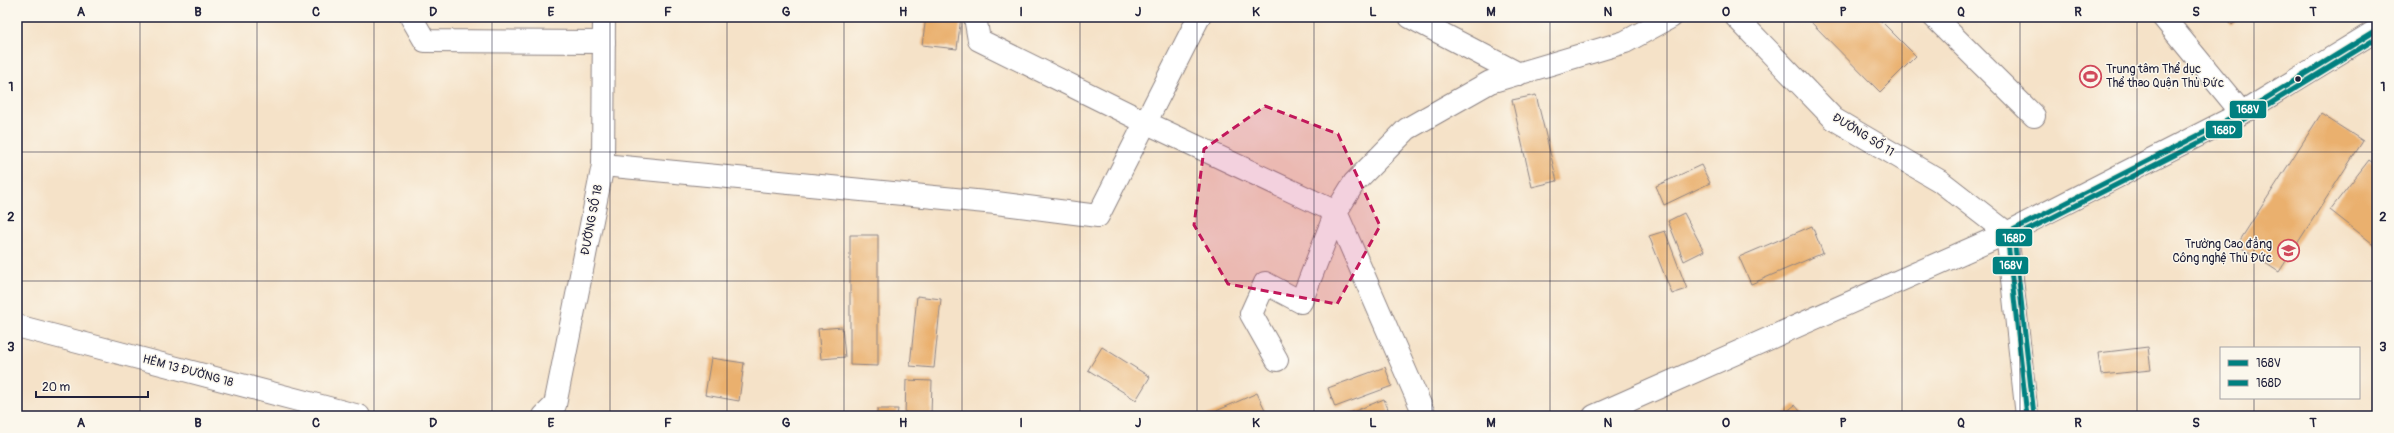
<svg xmlns="http://www.w3.org/2000/svg" width="2394" height="433" viewBox="0 0 2394 433" font-family="Pangolin,sans-serif">
	<style>
		.building { fill: #eab06e }
		.lines { fill: none; stroke-linecap: round; stroke-linejoin: round }
		.lane-casing { stroke: #8c8282; stroke-width: 24 }
		.street-casing { stroke: #8c8282; stroke-width: 24 }
		.secondary-casing { stroke: #8c8282; stroke-width: 24 }
		.lane { stroke: #fff; stroke-width: 22 }
		.street { stroke: #fff; stroke-width: 22 }
		.secondary { stroke: #fff; stroke-width: 22 }
		.bus-1-casing { stroke: #fbf7ec; stroke-width: 8 }
		.bus-2-casing { stroke: #fbf7ec; stroke-width: 8 }
		.bus-1 { stroke: #008080; stroke-width: 5 }
		.bus-2 { stroke: #008080; stroke-width: 5 }
		.marked { fill: #c2185b; fill-opacity: 0.2; stroke: #c2185b; stroke-width: 3; stroke-dasharray: 8 5; stroke-linejoin: round }
		.grid { fill: none; stroke: #22223b; stroke-width: 1; stroke-opacity: 0.55 }
		.bus-dot { fill: #22223b; stroke: #fbf7ec; stroke-width: 1.5 }
		.labels { text-anchor: middle; dominant-baseline: central; stroke-width: 3; stroke-linejoin: round; paint-order: stroke }
		.poi-label { font-size: 12px; fill: #22223b; stroke: #fbf7ec; text-anchor: start }
		.street-label { font-size: 12px; fill: #22223b; stroke: #fbf7ec }
		.line-badge { stroke: #fbf7ec; stroke-width: 1.5 }
		.badge-label { font-size: 11px; text-anchor: middle; font-weight: bold; fill: #fff }
		.neatline { fill: none; stroke: #22223b; stroke-width: 1.5 }
		.grid-label { font-size: 13px; text-anchor: middle; font-weight: bold; fill: #22223b }
	</style>
	<rect width="100%" height="100%" fill="#fbf7ec"/>
	<filter id="ink" filterUnits="userSpaceOnUse"><feTurbulence type="fractalNoise" baseFrequency=".025" numOctaves="2"/><feDisplacementMap in="SourceGraphic" scale="8" xChannelSelector="R" yChannelSelector="G"/><feConvolveMatrix kernelMatrix="1 2 1 2 8 2 1 2 1" color-interpolation-filters="sRGB"/></filter>
	<filter id="wash" filterUnits="userSpaceOnUse"><feTurbulence type="fractalNoise" baseFrequency=".012" numOctaves="4" result="noise"/><feDisplacementMap in="SourceGraphic" scale="16" xChannelSelector="R" yChannelSelector="G"/><feGaussianBlur stdDeviation="0.9" result="paint"/><feColorMatrix in="noise" values="0 0 0 0 0 0 0 0 0 0 0 0 0 0 0 0 0 1.4 0 .05"/><feComposite in="paint" operator="in"/></filter>
	<g filter="url(#wash)">
		<rect width="100%" height="100%" fill="#f5e2c8"/>
		<g id="blocks">
			<!-- building -->
			<path class="building" d="M926,17H961L957,49L922,45Z
				M1806,17H1877L1916,56L1880,92Z
				M2224,17H2241L2232,25Z
				M1536,95L1557,181L1532,187L1512,100Z
				M2321,114L2363,141L2279,272L2237,245Z
				M2369,160L2377,166V247L2330,210Z
				M1701,165L1710,183L1664,205L1656,186Z
				M1684,213L1704,251L1684,261L1668,221Z
				M1812,226L1823,253L1751,284L1739,257Z
				M1665,231L1687,289L1672,294L1649,236Z
				M850,235H878V366L850,365Z
				M917,296L941,299L934,368L910,366Z
				M842,327L845,357L821,359L818,329Z
				M1102,347L1150,377L1136,400L1088,370Z
				M2148,347L2151,370L2101,375L2098,353Z
				M711,358L744,363L739,401L705,395Z
				M1385,367L1392,386L1335,407L1328,388Z
				M906,380L932,381L931,416H905Z
				M1257,393L1268,416H1205Z
				M1384,399L1391,416H1343Z
				M1795,405L1804,416H1781Z
				M877,409H898L897,416H877Z"/>
		</g>
	</g>
	<g filter="url(#ink)">
		<use href="#blocks" fill-opacity="0" stroke="#8c8282" stroke-width="1"/>
		<g class="lines">
			<defs>
				<path id="lane" d="M411,17L425,41L604,42
					M975,17L979,40L1147,123L1336,212L1301,302L1265,283L1251,314L1277,360
					M1410,17L1519,74
					M1934,17L2034,116
					M2163,17L2242,113
					M603,165L996,203L1098,216L1199,17
					M17,326L359,416
					M1425,416L1336,212L1354,183L1407,129L1490,82L1625,42L1671,17"/>
				<path id="street" d="M544,416L555,405L603,165L604,17
					M1594,416L2007,233L1940,181L1834,119L1736,17"/>
				<path id="secondary" d="M2027,416L2007,233L2242,113L2377,30"/>
			</defs>
			<!-- lane casing -->
			<use href="#lane" class="lane-casing"/>
			<!-- street casing -->
			<use href="#street" class="street-casing"/>
			<!-- secondary casing -->
			<use href="#secondary" class="secondary-casing"/>
			<!-- lane -->
			<use href="#lane" class="lane"/>
			<!-- street -->
			<use href="#street" class="street"/>
			<!-- secondary -->
			<use href="#secondary" class="secondary"/>
			<defs>
				<path id="bus-1" d="M2027,416L2007,233L2242,113L2377,30"/>
				<path id="bus-2" d="M2034,415L2014,237L2245,119L2377,38"/>
			</defs>
			<!-- bus-1 casing -->
			<use href="#bus-1" class="bus-1-casing"/>
			<!-- bus-2 casing -->
			<use href="#bus-2" class="bus-2-casing"/>
			<!-- bus-1 -->
			<use href="#bus-1" class="bus-1"/>
			<!-- bus-2 -->
			<use href="#bus-2" class="bus-2"/>
		</g>
	</g>
	<!-- marked area -->
	<path class="marked" d="M1265,106L1338,134L1380,226L1337,304L1228,284L1194,225L1204,149Z"/>
	<!-- grid -->
	<path class="grid" d="M140,17V416M257,17V416M374,17V416M492,17V416M610,17V416M727,17V416M844,17V416M962,17V416M1080,17V416M1197,17V416M1314,17V416M1432,17V416M1550,17V416M1667,17V416M1784,17V416M1902,17V416M2020,17V416M2137,17V416M2254,17V348M17,152H2377M17,281H2377M2254,398V416"/>
	<!-- icons -->
	<defs>
		<symbol id="stadium-ring" viewBox="-11 -11 22 22"><circle r="9.5" fill="#fbf7ec" stroke="#d1495b" stroke-width="1.5"/><path d="M0-5a6.5 5 0 1 0 0 10a6.5 5 0 1 0 0-10ZM-3.5-1.8h7v3.6h-7Z" fill="#d1495b"/></symbol>
		<symbol id="university-ring" viewBox="-11 -11 22 22"><circle r="9.5" fill="#fbf7ec" stroke="#d1495b" stroke-width="1.5"/><path d="M0-5L7-2L0 1L-7-2ZM-4 1L0 2.5L4 1V4Q0 6-4 4Z" fill="#d1495b"/></symbol>
	</defs>
	<g fill-rule="evenodd">
		<use href="#stadium-ring" x="2078" y="64" width="25" height="25"/>
		<use href="#university-ring" x="2276" y="238" width="25" height="25"/>
	</g>
	<!-- markers -->
	<circle class="bus-dot" cx="2298" cy="79" r="3.5"/>
	<g class="labels">
		<!-- poi labels -->
		<g class="poi-label">
			<text x="2106" y="69">Trung tâm Thể dục<tspan x="2106" dy="14">Thể thao Quận Thủ Đức</tspan></text>
			<text x="2272" y="244" text-anchor="end">Trường Cao đẳng<tspan x="2272" dy="14">Công nghệ Thủ Đức</tspan></text>
		</g>
		<!-- street labels -->
		<g class="street-label">
			<text transform="translate(1863 135) rotate(32)">ĐƯỜNG SỐ 11</text>
			<text transform="translate(592 220) rotate(-79)">ĐƯỜNG SỐ 18</text>
			<text transform="translate(188 371) rotate(15)">HẺM 13 ĐƯỜNG 18</text>
		</g>
	</g>
	<g class="line-badge">
		<rect x="2229" y="100" width="38" height="19" rx="4" fill="#008080"/>
		<rect x="2205" y="120" width="38" height="19" rx="4" fill="#008080"/>
		<rect x="1995" y="228" width="38" height="19" rx="4" fill="#008080"/>
		<rect x="1992" y="256" width="37" height="19" rx="4" fill="#008080"/>
	</g>
	<g class="badge-label">
		<text x="2248" y="113">168V</text>
		<text x="2224" y="134">168D</text>
		<text x="2014" y="242">168D</text>
		<text x="2011" y="269">168V</text>
	</g>
	<!-- margin -->
	<rect width="2394" height="433" fill="none" stroke="#fbf7ec" stroke-width="44"/>
	<!-- legend -->
	<rect x="2220" y="347" width="140" height="52" fill="#fbf7ec" stroke="#a4a2a5"/>
	<rect x="2228" y="360" width="20" height="6" fill="#008080" stroke="#a4a2a5"/>
	<text x="2256" y="367" font-size="12" fill="#22223b">168V</text>
	<rect x="2228" y="380" width="20" height="6" fill="#008080" stroke="#a4a2a5"/>
	<text x="2256" y="387" font-size="12" fill="#22223b">168D</text>
	<!-- scale -->
	<path d="M36 391v6h112v-6" fill="none" stroke="#22223b" stroke-width="2"/>
	<text x="42" y="391" font-size="12" fill="#22223b" stroke="#fbf7ec" stroke-width="3" paint-order="stroke">20 m</text>
	<rect x="22" y="22" width="2350" height="389" class="neatline"/>
	<g class="grid-label">
		<text x="81" y="16">A</text>
		<text x="198" y="16">B</text>
		<text x="316" y="16">C</text>
		<text x="433" y="16">D</text>
		<text x="551" y="16">E</text>
		<text x="668" y="16">F</text>
		<text x="786" y="16">G</text>
		<text x="903" y="16">H</text>
		<text x="1021" y="16">I</text>
		<text x="1138" y="16">J</text>
		<text x="1256" y="16">K</text>
		<text x="1373" y="16">L</text>
		<text x="1491" y="16">M</text>
		<text x="1608" y="16">N</text>
		<text x="1726" y="16">O</text>
		<text x="1843" y="16">P</text>
		<text x="1961" y="16">Q</text>
		<text x="2078" y="16">R</text>
		<text x="2196" y="16">S</text>
		<text x="2313" y="16">T</text>
		<text x="11" y="91">1</text>
		<text x="2383" y="91">1</text>
		<text x="11" y="221">2</text>
		<text x="2383" y="221">2</text>
		<text x="11" y="351">3</text>
		<text x="2383" y="351">3</text>
		<text x="81" y="427">A</text>
		<text x="198" y="427">B</text>
		<text x="316" y="427">C</text>
		<text x="433" y="427">D</text>
		<text x="551" y="427">E</text>
		<text x="668" y="427">F</text>
		<text x="786" y="427">G</text>
		<text x="903" y="427">H</text>
		<text x="1021" y="427">I</text>
		<text x="1138" y="427">J</text>
		<text x="1256" y="427">K</text>
		<text x="1373" y="427">L</text>
		<text x="1491" y="427">M</text>
		<text x="1608" y="427">N</text>
		<text x="1726" y="427">O</text>
		<text x="1843" y="427">P</text>
		<text x="1961" y="427">Q</text>
		<text x="2078" y="427">R</text>
		<text x="2196" y="427">S</text>
		<text x="2313" y="427">T</text>
	</g>
</svg>
